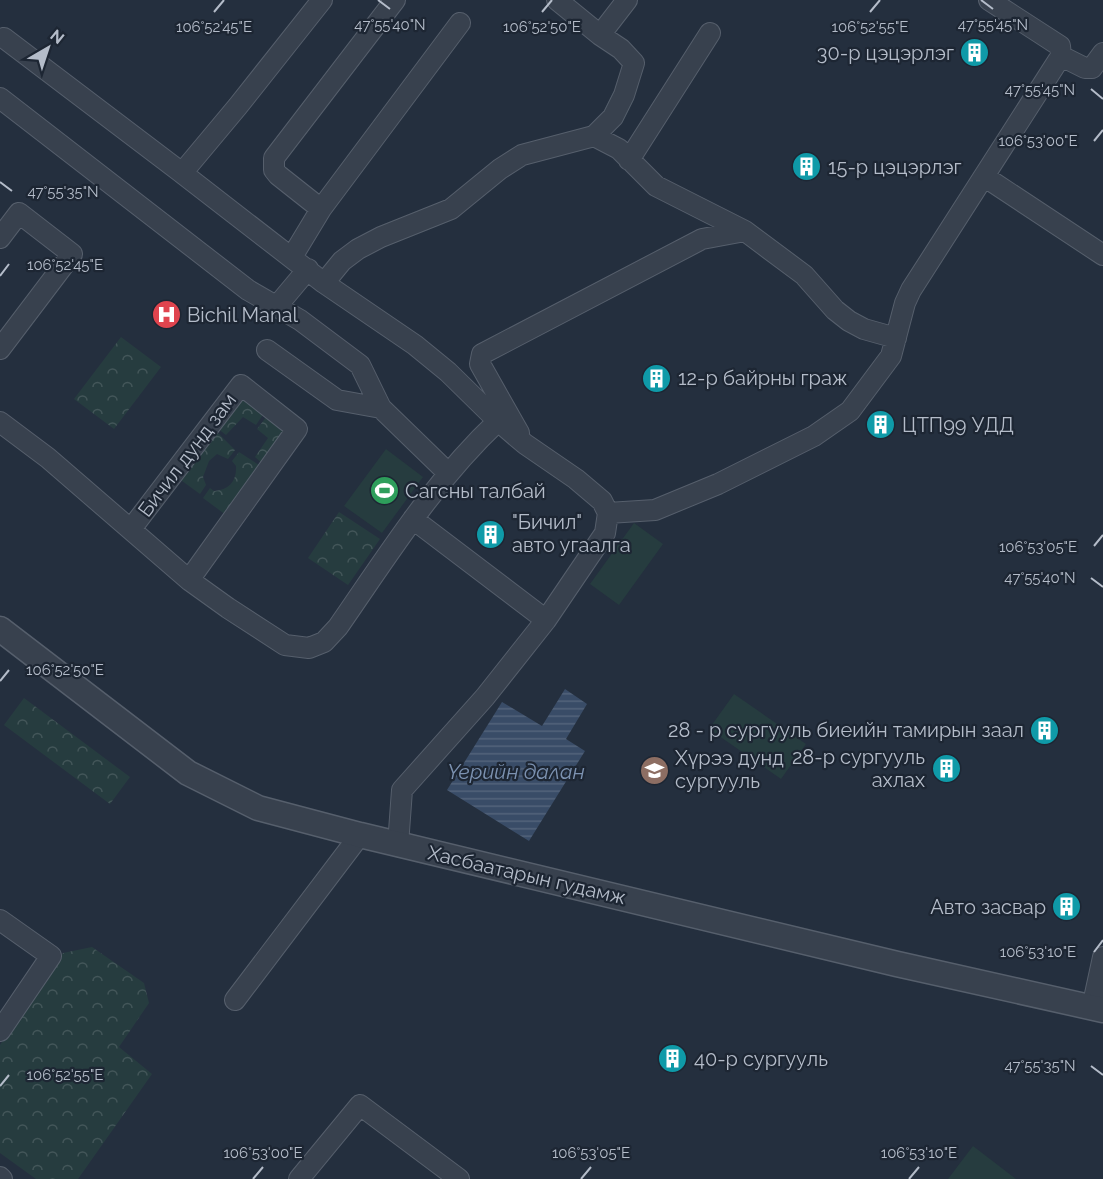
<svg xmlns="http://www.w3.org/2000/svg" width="1103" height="1179" viewBox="0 0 1103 1179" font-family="Raleway,sans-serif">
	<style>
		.park { fill: url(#park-crowns) }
		.pitch { fill: #263c3f }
		.water { fill: url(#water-rules) }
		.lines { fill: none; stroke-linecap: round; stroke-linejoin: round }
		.minor-casing { stroke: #565f6c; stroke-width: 22 }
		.tertiary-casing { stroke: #565f6c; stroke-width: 27 }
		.minor { stroke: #38414e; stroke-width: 20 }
		.tertiary { stroke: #38414e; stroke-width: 24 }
		.ticks { fill: none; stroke: #b4bcc9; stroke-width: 2 }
		.labels { text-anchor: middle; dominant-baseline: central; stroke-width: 4.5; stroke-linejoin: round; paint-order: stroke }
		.poi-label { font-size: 20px; fill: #b4bcc9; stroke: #1d2633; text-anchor: start }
		.street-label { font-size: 20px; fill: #b4bcc9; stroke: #1d2633 }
		.water-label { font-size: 21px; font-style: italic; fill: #7c92b1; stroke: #1d2633 }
		.ticks-label { font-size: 15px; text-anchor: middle; fill: #b4bcc9; stroke: #1d2633; stroke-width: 4.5; stroke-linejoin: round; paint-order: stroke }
	</style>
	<defs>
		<pattern id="park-crowns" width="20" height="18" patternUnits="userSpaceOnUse" patternTransform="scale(1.5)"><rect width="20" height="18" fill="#263c3f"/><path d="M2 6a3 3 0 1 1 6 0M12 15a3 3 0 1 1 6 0" fill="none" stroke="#435659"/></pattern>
		<pattern id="water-rules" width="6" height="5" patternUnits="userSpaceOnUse" patternTransform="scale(1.5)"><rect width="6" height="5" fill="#394c67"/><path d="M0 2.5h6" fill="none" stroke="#53647b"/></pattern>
	</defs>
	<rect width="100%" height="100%" fill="#242f3e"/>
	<!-- park -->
	<path class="park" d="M121,337L161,367L114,429L74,399Z
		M242,398L264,413L256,425L243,417L226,435L217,428Z
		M267,416L284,430L264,465L255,457L268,438L257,429Z
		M215,430L235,450L228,459L217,454L209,461L203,477L206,485L200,494L178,478Z
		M239,452L262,467L226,515L203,498L210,488L214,491C229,490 237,481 236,466L232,461Z
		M339,512L380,539L348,585L308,558Z
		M24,698L130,777L110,804L4,725Z
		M92,947L144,983L149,1003L119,1047L152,1074L78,1179H36L0,1153V1045L63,953Z"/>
	<!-- pitch -->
	<path class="pitch" d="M386,449L423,477L382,533L344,506Z
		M634,523L663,544L619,605L590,584Z
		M734,694L806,744L781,779L709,729Z
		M973,1146L1016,1179H948Z"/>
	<!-- water -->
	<path class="water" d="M565,689L587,704L566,739L585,751L529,841L447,790L502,702L542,726Z"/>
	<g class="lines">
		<defs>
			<path id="minor" d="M322,0L238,106L182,173L324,283L415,345L448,372L498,421L525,444L576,479L602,501L608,513L605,533L546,620L485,697L402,790L398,845
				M557,0L600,35
				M4,38L182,173
				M1061,56L1085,68H1092L1103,53
				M0,98L248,290L300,320L360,365L381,408L448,473
				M594,136L619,149L656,186L745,231L804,275L835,310L849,321L864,329L896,338
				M629,160L710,33
				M985,177L1103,255
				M321,209L278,175L274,170V158L395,0
				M0,238L19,213L72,254L0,349
				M292,257L321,209L460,23
				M324,283L342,261L358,249L381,237L451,209L500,169L522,155L594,136L613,117L624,95L634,63L621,49L600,35L627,0
				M277,306L308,269
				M267,350L337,400L381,408
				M0,422L48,458L189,580L228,608L285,645L309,648L324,642L338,627C388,555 434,481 498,421
				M519,433L480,364L482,354L702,239L745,231
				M608,513L655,510L718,484L814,436L850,411L891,356L905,303L911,290L1061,56L1060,46L989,0
				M413,519L546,620
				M131,529L241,385L297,429L189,580
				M0,920L51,956L0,1031
				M235,1000L360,835
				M1092,1008L1103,957
				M0,1177L2,1179
				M299,1179L360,1105L459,1179"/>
			<path id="tertiary" d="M0,629L188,773L258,808L360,835L897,964L1103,1010"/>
		</defs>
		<!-- minor casing -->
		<use href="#minor" class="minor-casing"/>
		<!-- tertiary casing -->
		<use href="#tertiary" class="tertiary-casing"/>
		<!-- minor -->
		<use href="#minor" class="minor"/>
		<!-- tertiary -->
		<use href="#tertiary" class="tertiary"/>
	</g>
	<!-- ticks -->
	<path class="ticks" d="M378,0L390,9M981,0L993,9M214,12L224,0M542,12L552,0M870,12L880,0M1091,89L1103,99M1094,141L1103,130M0,182L12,191M0,276L9,264M1094,546L1103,535M1091,578L1103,587M0,681L9,670M1094,952L1103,940M1091,1066L1103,1075M0,1086L9,1075M253,1179L263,1167M581,1179L591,1167M909,1179L919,1167"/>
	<!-- icons -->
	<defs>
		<symbol id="building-disc" viewBox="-11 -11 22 22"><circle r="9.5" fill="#0f9aa8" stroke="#1d2633"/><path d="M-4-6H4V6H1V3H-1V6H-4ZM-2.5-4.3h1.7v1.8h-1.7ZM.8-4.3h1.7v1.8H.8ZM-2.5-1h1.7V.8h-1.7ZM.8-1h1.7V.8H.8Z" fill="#fff"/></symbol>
		<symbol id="hospital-disc" viewBox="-11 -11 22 22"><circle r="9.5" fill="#e0444e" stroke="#1d2633"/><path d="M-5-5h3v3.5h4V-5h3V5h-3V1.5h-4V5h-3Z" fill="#fff"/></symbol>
		<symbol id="stadium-disc" viewBox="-11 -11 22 22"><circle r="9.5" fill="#2e9e5b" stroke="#1d2633"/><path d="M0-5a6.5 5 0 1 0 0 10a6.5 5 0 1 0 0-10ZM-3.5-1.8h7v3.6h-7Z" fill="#fff"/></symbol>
		<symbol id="university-disc" viewBox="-11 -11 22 22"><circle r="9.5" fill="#8d6e63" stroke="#1d2633"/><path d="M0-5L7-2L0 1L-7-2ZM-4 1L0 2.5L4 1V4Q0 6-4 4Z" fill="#fff"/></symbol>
	</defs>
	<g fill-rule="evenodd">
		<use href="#building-disc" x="958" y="36" width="33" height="33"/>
		<use href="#building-disc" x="790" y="150" width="33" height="33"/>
		<use href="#hospital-disc" x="150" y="298" width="33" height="33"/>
		<use href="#building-disc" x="640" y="362" width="33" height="33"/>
		<use href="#building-disc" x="864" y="408" width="33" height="33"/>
		<use href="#stadium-disc" x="368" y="474" width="33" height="33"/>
		<use href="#building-disc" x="474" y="518" width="33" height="33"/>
		<use href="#building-disc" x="1028" y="714" width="33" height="33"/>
		<use href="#building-disc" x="930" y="752" width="33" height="33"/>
		<use href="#university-disc" x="638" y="754" width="33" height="33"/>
		<use href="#building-disc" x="1050" y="890" width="33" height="33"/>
		<use href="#building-disc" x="656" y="1042" width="33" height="33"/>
	</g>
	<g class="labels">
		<!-- poi labels -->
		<g class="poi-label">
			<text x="954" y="53" text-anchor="end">30-р цэцэрлэг</text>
			<text x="828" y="167">15-р цэцэрлэг</text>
			<text x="187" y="315">Bichil Manal</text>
			<text x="678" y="378">12-р байрны граж</text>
			<text x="902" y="425">ЦТП99 УДД</text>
			<text x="405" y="491">Сагсны талбай</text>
			<text x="512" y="522">"Бичил"<tspan x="512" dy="23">авто угаалга</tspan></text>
			<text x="1024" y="730" text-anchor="end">28 - р сургууль биеийн тамирын заал</text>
			<text x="925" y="757" text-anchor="end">28-р сургууль<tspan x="925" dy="23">ахлах</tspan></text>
			<text x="675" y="758">Хүрээ дунд<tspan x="675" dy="23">сургууль</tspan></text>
			<text x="1046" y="907" text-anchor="end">Авто засвар</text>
			<text x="694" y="1059">40-р сургууль</text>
		</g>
		<!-- street labels -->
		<g class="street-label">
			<text transform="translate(187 455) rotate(-53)">Бичил дунд зам</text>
			<text transform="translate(527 875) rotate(13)">Хасбаатарын гудамж</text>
		</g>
		<!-- water labels -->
		<g class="water-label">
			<text x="516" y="771">Үерийн далан</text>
		</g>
	</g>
	<g class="ticks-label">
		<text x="390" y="30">47°55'40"N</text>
		<text x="993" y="30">47°55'45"N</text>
		<text x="870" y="32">106°52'55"E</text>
		<text x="214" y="32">106°52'45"E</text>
		<text x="542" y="32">106°52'50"E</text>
		<text x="1040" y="95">47°55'45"N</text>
		<text x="1038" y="146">106°53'00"E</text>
		<text x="63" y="197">47°55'35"N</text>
		<text x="65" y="270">106°52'45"E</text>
		<text x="1038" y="552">106°53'05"E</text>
		<text x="1040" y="583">47°55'40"N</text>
		<text x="65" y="675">106°52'50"E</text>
		<text x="1038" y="957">106°53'10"E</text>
		<text x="1040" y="1071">47°55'35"N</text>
		<text x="65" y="1080">106°52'55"E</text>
		<text x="263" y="1158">106°53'00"E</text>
		<text x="591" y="1158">106°53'05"E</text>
		<text x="919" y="1158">106°53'10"E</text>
	</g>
	<!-- north arrow -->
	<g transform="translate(48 48) rotate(39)" stroke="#1d2633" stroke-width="4.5" paint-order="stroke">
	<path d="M0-4.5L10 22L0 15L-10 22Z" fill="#b4bcc9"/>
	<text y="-9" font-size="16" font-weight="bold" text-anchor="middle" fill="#b4bcc9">N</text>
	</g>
</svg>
